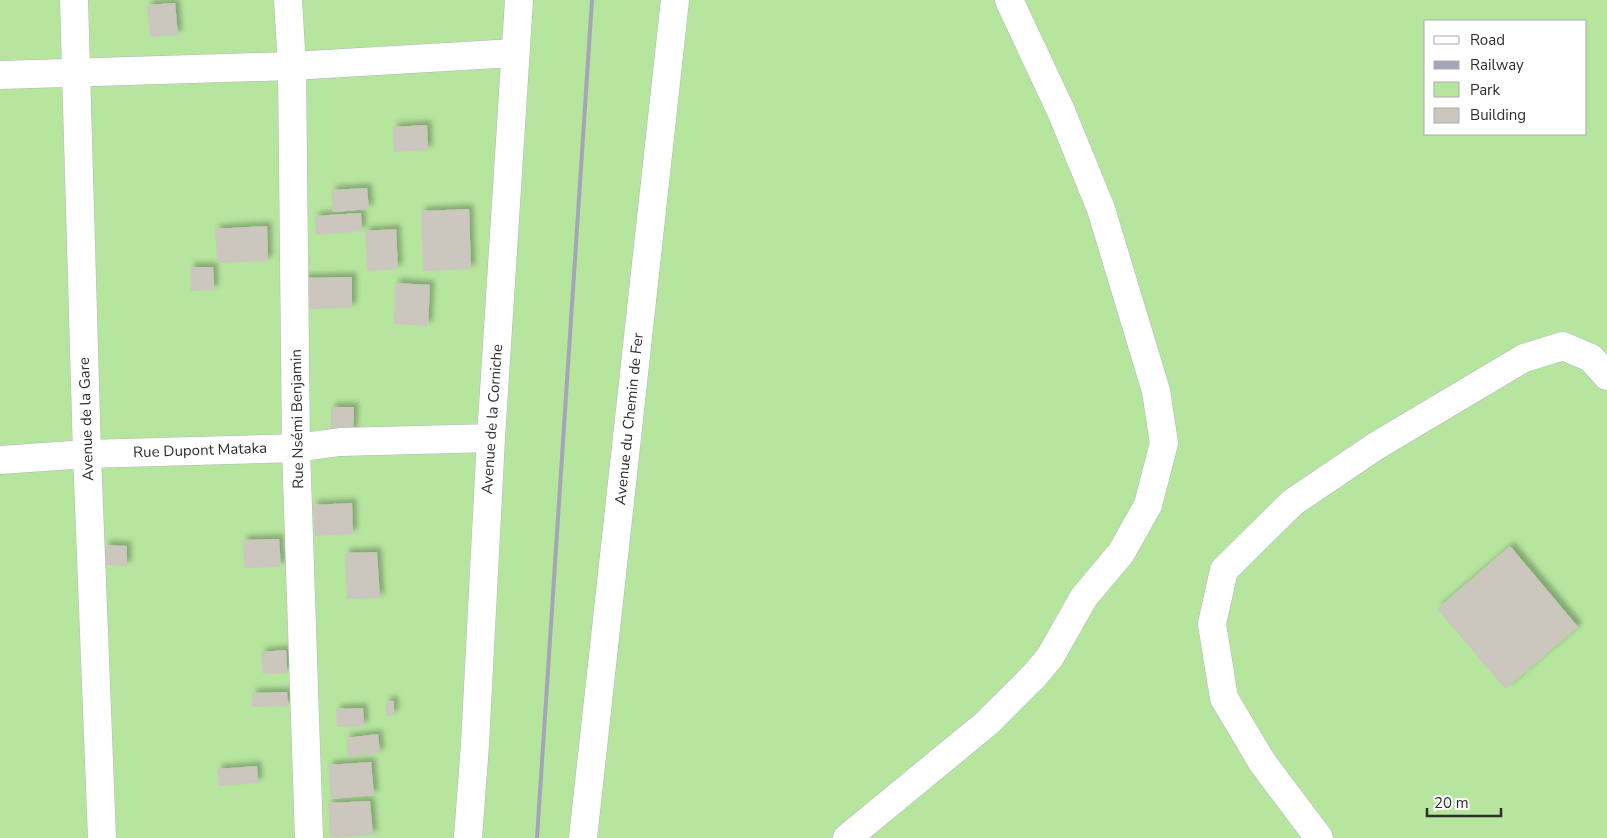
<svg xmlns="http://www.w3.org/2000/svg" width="1607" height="838" viewBox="0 0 1607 838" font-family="'Nunito Sans',sans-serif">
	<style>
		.green { fill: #b6e59e; fill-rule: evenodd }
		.building { fill: #cbc7bf; filter: url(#shadow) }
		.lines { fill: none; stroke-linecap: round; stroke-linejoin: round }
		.minor-casing { stroke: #b4b7c1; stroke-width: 29 }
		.minor { stroke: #fff; stroke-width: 28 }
		.rail { stroke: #a3a6b8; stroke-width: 4 }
		.labels { text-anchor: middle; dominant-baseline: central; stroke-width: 5; stroke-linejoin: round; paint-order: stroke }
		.street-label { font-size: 15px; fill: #2e2e2e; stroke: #fff }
	</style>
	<defs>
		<filter id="shadow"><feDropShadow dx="4.5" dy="-4.5" stdDeviation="2.5" flood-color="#0004"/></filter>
	</defs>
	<rect width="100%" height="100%" fill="#efe9e1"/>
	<!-- green -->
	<path class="green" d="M0,0H1607V838H0ZM1426,21H1586V134H1426Z"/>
	<!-- building -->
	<path class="building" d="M175,3L178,35L150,37L147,5Z
		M427,125L428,150L394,152L393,127Z
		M367,188L369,209L333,212L331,190Z
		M469,209L471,269L423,271L421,211Z
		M361,213L362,231L316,235L315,216Z
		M267,226L268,261L217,263L215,229Z
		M396,229L398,269L367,271L365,231Z
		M190,267H213L214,290L191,291Z
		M352,277V308L304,309V278Z
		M395,283L430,285L428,326L394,324Z
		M331,407H354L353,433L331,434Z
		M352,503L353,534L315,536L313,505Z
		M279,539L281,567L244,568L243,540Z
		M105,545L127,546V566L105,565Z
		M1510,546L1578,627L1505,689L1437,609Z
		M377,552L380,598L347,599L345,553Z
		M286,650L287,673L263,674L261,652Z
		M287,692L288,706L252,707V693Z
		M386,701H394V715L386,716Z
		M363,708L364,726L337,727L336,709Z
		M378,734L380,753L348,757L346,738Z
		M371,762L374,795L331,799L328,765Z
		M257,766L258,783L219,786L217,769Z
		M370,801L373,835L330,838L328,803Z"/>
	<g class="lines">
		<defs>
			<path id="minor" d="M74,0L87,454L102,838
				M288,0L292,66L296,448L309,838
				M0,75L292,66L515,53
				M0,460L87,454L296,448L340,442L491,438
				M468,838L475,744L491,438L519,0
				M583,838L675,0
				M847,838L987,723L1035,675L1050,657L1084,597L1121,553L1148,505L1164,443L1156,391L1101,209L1061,111L1009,0
				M1319,838L1262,762L1224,698L1212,624L1224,570L1293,502L1376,446L1524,358L1563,346L1591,358L1607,376"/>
		</defs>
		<!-- minor casing -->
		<use href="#minor" class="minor-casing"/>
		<!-- minor -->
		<use href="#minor" class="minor"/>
		<!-- rail -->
		<path class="rail" d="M537,838L592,0"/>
	</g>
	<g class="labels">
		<!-- street labels -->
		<g class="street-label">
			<text transform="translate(86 419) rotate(-92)">Avenue de la Gare</text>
			<text transform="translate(297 419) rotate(-91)">Rue Nsémi Benjamin</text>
			<text transform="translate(492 419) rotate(-86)">Avenue de la Corniche</text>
			<text transform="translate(629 419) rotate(-84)">Avenue du Chemin de Fer</text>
			<text transform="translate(200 450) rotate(-2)">Rue Dupont Mataka</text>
		</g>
	</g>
	<!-- legend -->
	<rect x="1424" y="20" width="162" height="115" fill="#ffffff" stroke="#ababab"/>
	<rect x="1434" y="36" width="25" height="8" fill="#ffffff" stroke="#ababab"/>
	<text x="1470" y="45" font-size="15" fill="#2e2e2e">Road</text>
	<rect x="1434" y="61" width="25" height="8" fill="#a3a6b8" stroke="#ababab"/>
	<text x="1470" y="70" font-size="15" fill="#2e2e2e">Railway</text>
	<rect x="1434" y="82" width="25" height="15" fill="#b6e59e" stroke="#ababab"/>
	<text x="1470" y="95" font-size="15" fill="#2e2e2e">Park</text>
	<rect x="1434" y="108" width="25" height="15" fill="#cbc7bf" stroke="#ababab"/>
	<text x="1470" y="120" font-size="15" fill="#2e2e2e">Building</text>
	<!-- scale -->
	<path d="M1427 808v8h74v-8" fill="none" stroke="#2e2e2e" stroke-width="2.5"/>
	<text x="1434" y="808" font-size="15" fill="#2e2e2e" stroke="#ffffff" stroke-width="4" paint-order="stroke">20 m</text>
</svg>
